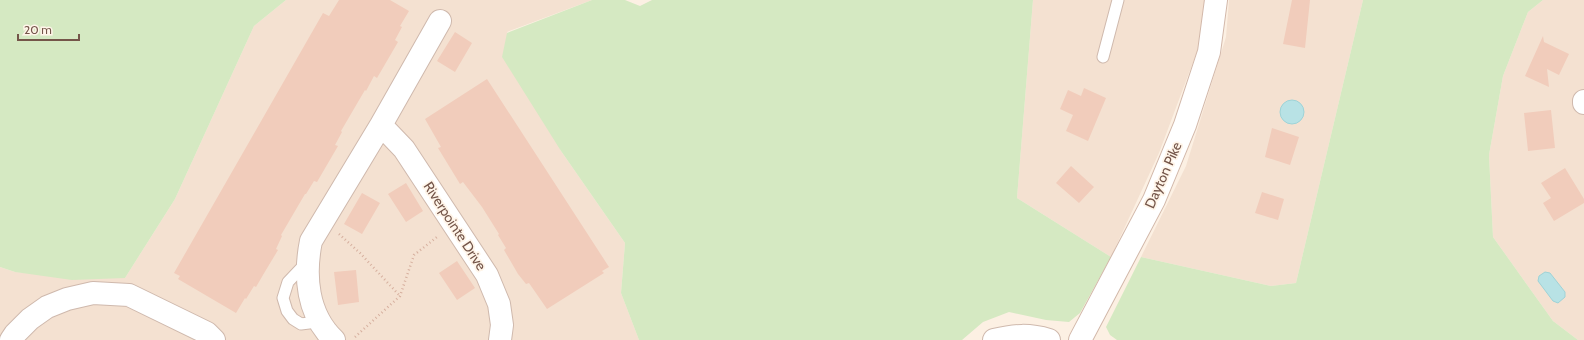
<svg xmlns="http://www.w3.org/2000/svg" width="1584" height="340" viewBox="0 0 1584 340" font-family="Cabin,sans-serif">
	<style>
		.residential { fill: #f4e1d1 }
		.green { fill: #d5e9c2 }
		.water { fill: #b8e2e5; stroke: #9ed3d7 }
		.building { fill: #f1ccbb }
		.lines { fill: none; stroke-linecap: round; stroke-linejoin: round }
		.lane-casing { stroke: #cfb9ad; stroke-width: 13 }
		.street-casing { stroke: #cfb9ad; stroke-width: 24 }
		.secondary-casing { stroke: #d2b8aa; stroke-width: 24 }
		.path { stroke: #d6af9e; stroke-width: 2.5; stroke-dasharray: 1 3; stroke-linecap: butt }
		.lane { stroke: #fff; stroke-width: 11 }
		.street { stroke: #fff; stroke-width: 22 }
		.secondary { stroke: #fff; stroke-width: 22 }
		.labels { text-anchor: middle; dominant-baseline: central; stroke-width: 3.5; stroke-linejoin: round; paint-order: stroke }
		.street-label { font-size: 14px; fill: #745549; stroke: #fff5e9 }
	</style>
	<rect width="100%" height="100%" fill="#fcf0e3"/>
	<!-- residential -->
	<path class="residential" d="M286,0H592L507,32L561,151L625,243L621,293L639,340H0V267L15,272L125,278L175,199L254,26Z
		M1033,0H1205L1198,49L1159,153L1111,257L1017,198Z
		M1229,0H1363L1296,283L1271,286L1141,257L1186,166L1226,37Z
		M1543,0H1584V340H1578L1553,321L1493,237L1489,155L1503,76L1528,12Z"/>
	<!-- green -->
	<path class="green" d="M0,0H286L254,26L175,199L125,278L72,280L15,272L0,267Z
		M592,0H625L640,6L652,0H1033L1017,198L1111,257L1080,313L1069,322L1046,320L1009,312L983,322L962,340H639L621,293L625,243L561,151L502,57L507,33Z
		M1363,0H1543L1528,12L1503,76L1489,155L1493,237L1553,321L1578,340H1117L1110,335L1106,327L1141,257L1271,286L1296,283Z"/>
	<!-- water -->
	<path class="water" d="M1280 112a12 12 0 1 1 24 0a12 12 0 1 1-24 0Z
		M1545,272L1550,273L1565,292V297L1558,303L1553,301L1538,281L1539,276Z"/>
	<!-- building -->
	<path class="building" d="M339,0H390L409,11L400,26L402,27L395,40L398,42L377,78L374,76L366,91L365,90L341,131L342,132L335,145L338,146L317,182L314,181L306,194H305L281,235L282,236L276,249L278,250L263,275L256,287L254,286L246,299L245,298L236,313L178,279L180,276L174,273L323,13L329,16Z
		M1292,0H1310L1305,48L1283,44Z
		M455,32L472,43L455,72L437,61Z
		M1543,36L1544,42L1569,54L1559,75L1547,69L1549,87L1525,76Z
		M487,79L609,267L602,271L604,273L547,309L529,283L526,284L518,274L504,250L506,248L498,235L499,234L482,207L463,182L460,184L438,148L441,147L425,119Z
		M1084,88L1106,98L1088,141L1066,131L1073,115L1060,109L1068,90L1081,96Z
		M1551,110L1555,148L1528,151L1524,113Z
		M1272,128L1299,137L1290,165L1265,157Z
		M1071,166L1094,187L1079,203L1056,183Z
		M1565,168L1584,199V203L1554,221L1543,203L1551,198L1541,183Z
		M406,183L423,211L406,222L388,194Z
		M1262,192L1284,199L1278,220L1255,213Z
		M362,193L380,203L362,234L344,224Z
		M457,261L475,288L457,300L439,273Z
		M356,270L359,302L338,305L334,272Z"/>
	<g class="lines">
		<defs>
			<path id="lane" d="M1103,57L1118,0
				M307,262L288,282L283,298L287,311L293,319L301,324L309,323L318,320"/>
			<path id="street" d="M1584,101V103
				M381,125L404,149L487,275L499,304L502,325L500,340
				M11,340L15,334L30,319L47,307L67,299L93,293L129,295L207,333L214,340
				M334,340C307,314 304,276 311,241L381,125L440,21
				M994,340C1015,335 1029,334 1049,340"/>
			<path id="secondary" d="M1080,340L1154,200L1185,125L1209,52L1216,0"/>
		</defs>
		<!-- lane casing -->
		<use href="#lane" class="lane-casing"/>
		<!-- street casing -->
		<use href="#street" class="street-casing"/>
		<!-- secondary casing -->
		<use href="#secondary" class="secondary-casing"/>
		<!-- path -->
		<path class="path" d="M339,234L360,253L400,296
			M355,337L400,296L414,255L437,237"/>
		<!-- lane -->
		<use href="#lane" class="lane"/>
		<!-- street -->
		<use href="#street" class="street"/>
		<!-- secondary -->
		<use href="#secondary" class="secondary"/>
	</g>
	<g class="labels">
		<!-- street labels -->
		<g class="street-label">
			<text transform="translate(1163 175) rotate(-66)">Dayton Pike</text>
			<text transform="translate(455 226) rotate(57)">Riverpointe Drive</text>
		</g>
	</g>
	<!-- scale -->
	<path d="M18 34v6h61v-6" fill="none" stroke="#745549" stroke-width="2"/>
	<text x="24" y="34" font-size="12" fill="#745549" stroke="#fff5e9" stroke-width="3" paint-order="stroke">20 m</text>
</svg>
